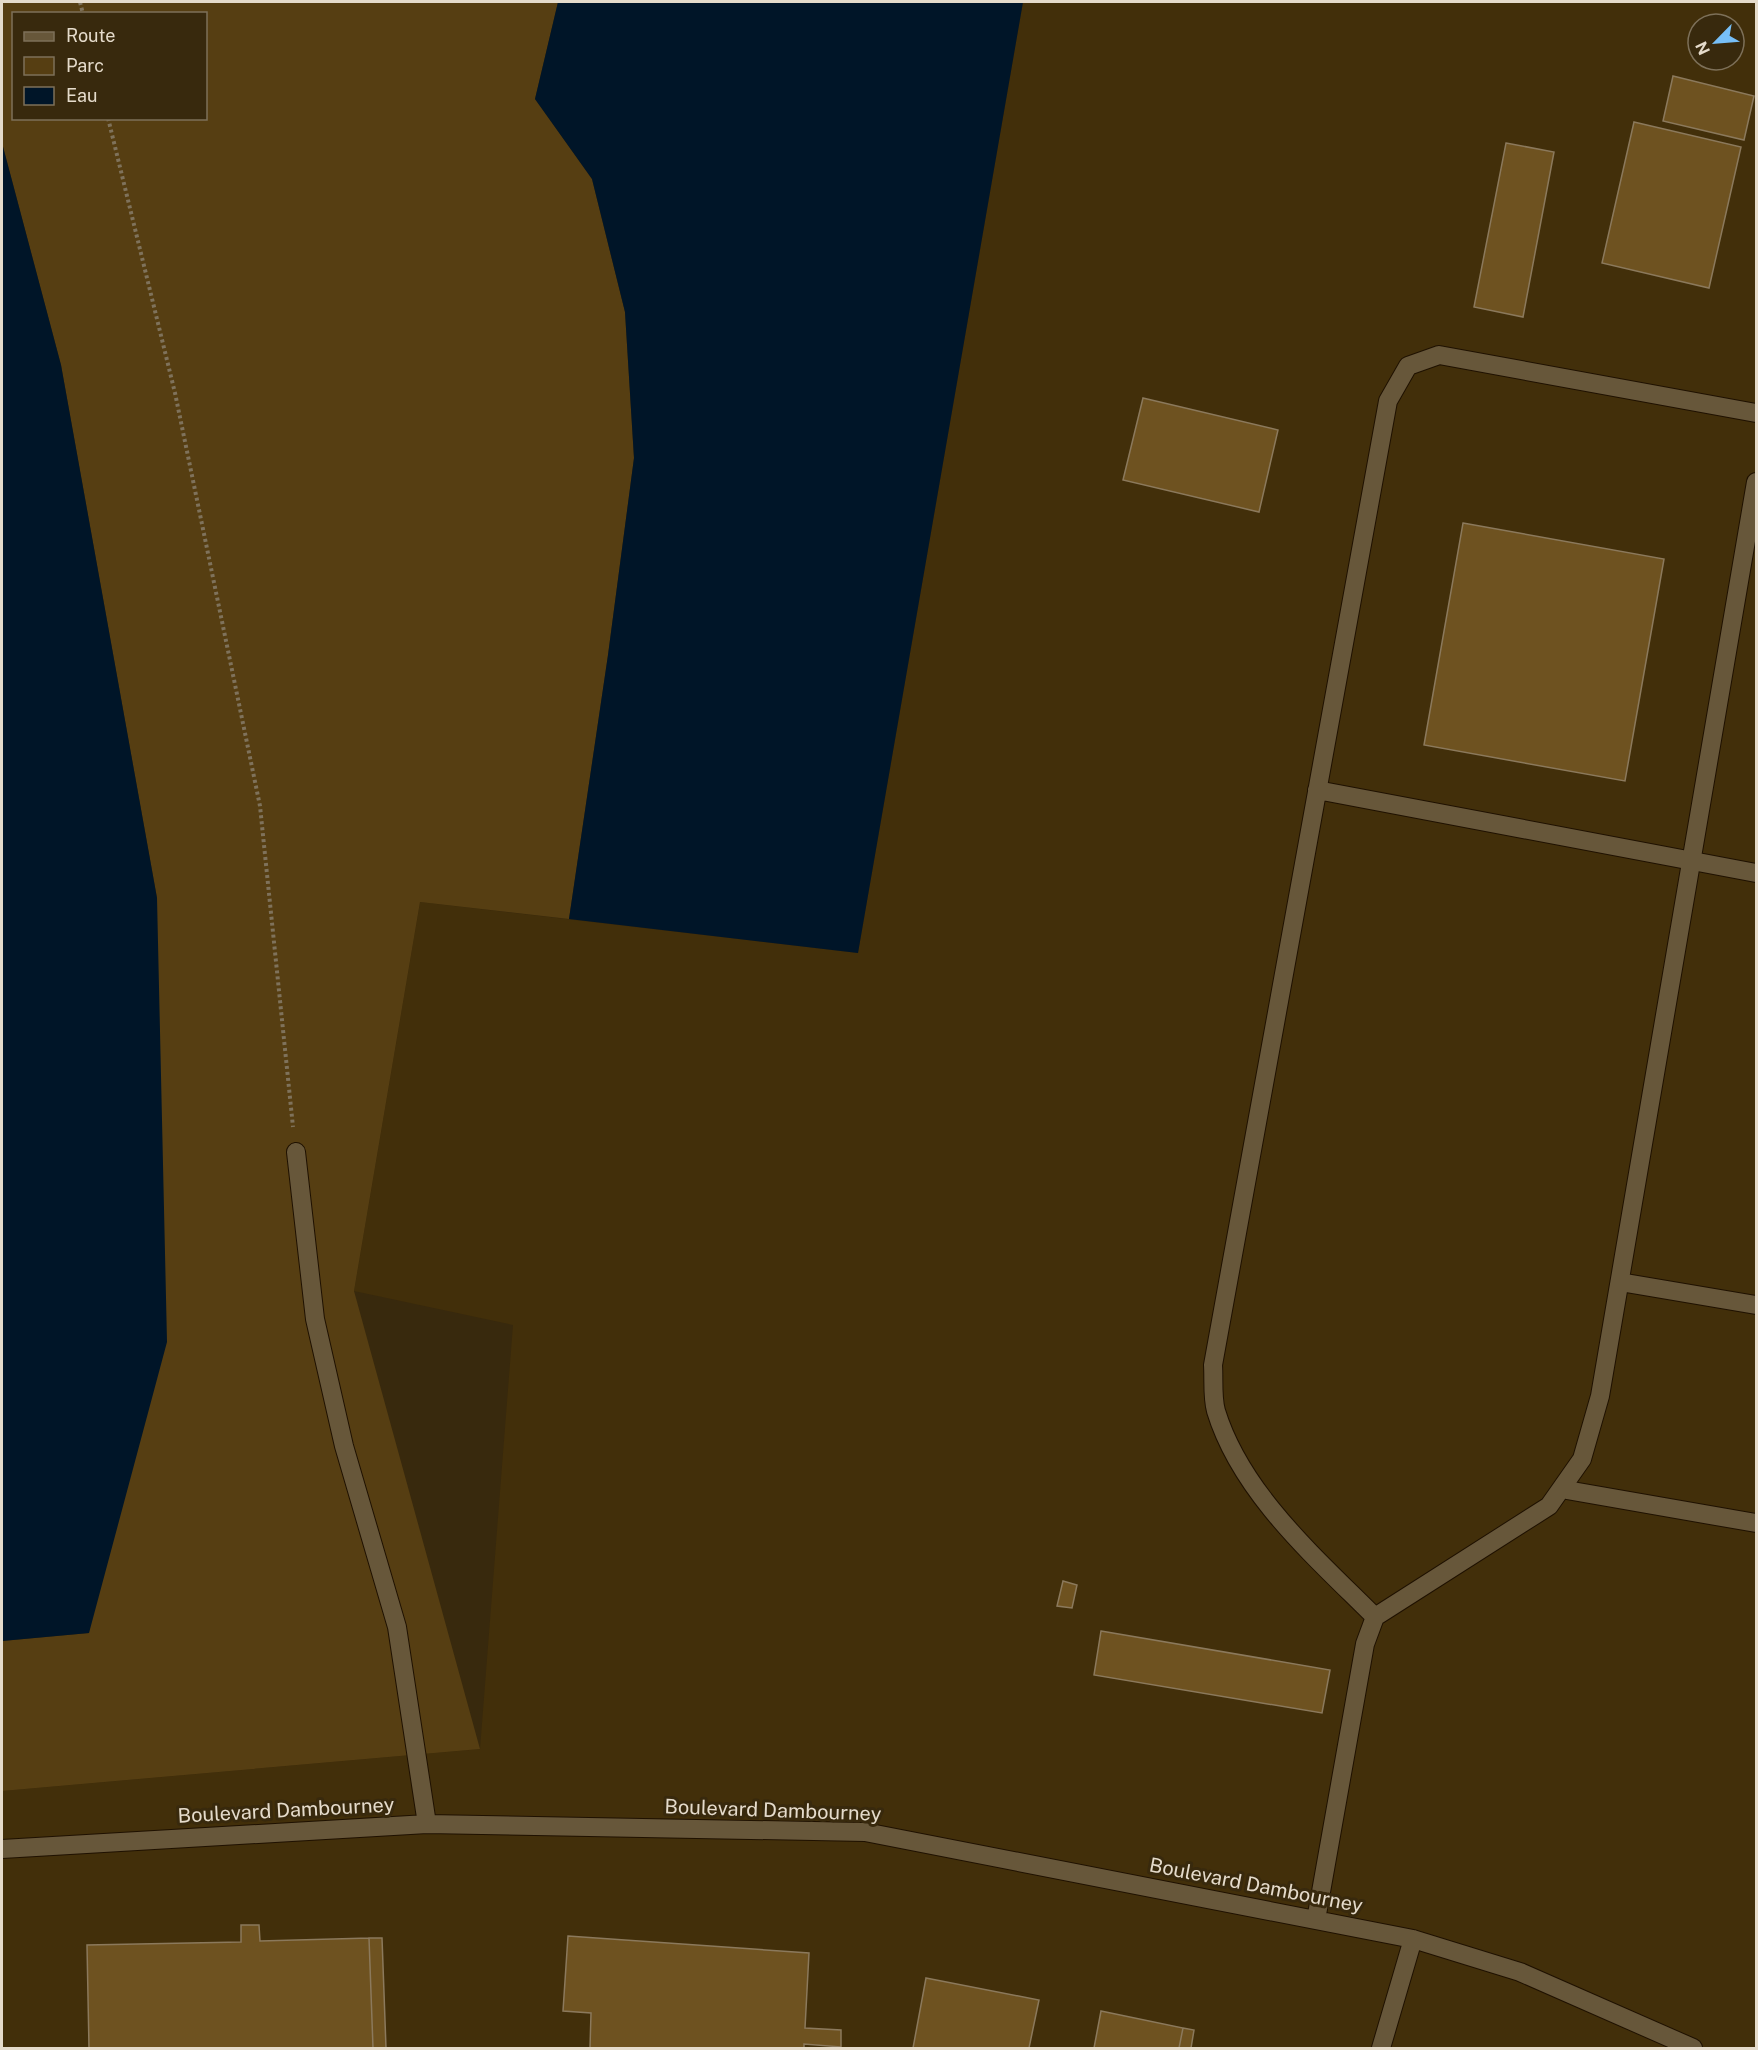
<svg xmlns="http://www.w3.org/2000/svg" width="1758" height="2050" viewBox="0 0 1758 2050" font-family="'Public Sans',sans-serif">
	<style>
		.built { fill: #422f0a; fill-rule: evenodd }
		.green { fill: #563e12; fill-rule: evenodd }
		.water { fill: #001528 }
		.building { fill: #6e5220; stroke: #8b795c; stroke-width: 1.5 }
		.lines { fill: none; stroke-linecap: round; stroke-linejoin: round }
		.minor-casing { stroke: #1f1100; stroke-width: 20 }
		.path { stroke: #7f725b; stroke-width: 4; stroke-dasharray: 3 3; stroke-linecap: butt }
		.minor { stroke: #67573a; stroke-width: 18 }
		.labels { text-anchor: middle; dominant-baseline: central; stroke-width: 6; stroke-linejoin: round; paint-order: stroke }
		.street-label { font-size: 20px; fill: #e5dbcb; stroke: #38290d }
	</style>
	<rect width="100%" height="100%" fill="#38290d"/>
	<!-- built -->
	<path class="built" d="M1023,2H1756V2048H2V1791L480,1749L513,1325L354,1291L420,902L858,953ZM1698,24H1734V60H1698Z"/>
	<!-- green -->
	<path class="green" d="M2,2H558L535,99L592,179L625,312L634,458L608,655L569,919L420,902L354,1291L480,1749L2,1791V1641L89,1633L157,898L61,365L2,143ZM14,14H206V118H14Z"/>
	<!-- water -->
	<path class="water" d="M558,2H1023L858,953L569,919L608,655L634,458L625,312L592,179L535,99Z
		M2,143L61,365L157,898L167,1342L89,1633L2,1641Z"/>
	<!-- building -->
	<path class="building" d="M1673,76L1754,96L1744,140L1663,121Z
		M1634,122L1741,147L1709,288L1602,263Z
		M1506,143L1554,152L1523,317L1474,307Z
		M1143,398L1278,430L1259,512L1123,480Z
		M1463,523L1664,559L1625,781L1424,745Z
		M1063,1581L1077,1585L1072,1608L1057,1606Z
		M1101,1631L1330,1670L1322,1713L1094,1675Z
		M241,1925H259L260,1941L369,1938L373,2048H89L87,1945L241,1942Z
		M568,1936L809,1953L805,2028L841,2030V2047L804,2044V2048H590L591,2013L563,2011Z
		M369,1938H382L386,2048H373Z
		M926,1978L1039,2000L1029,2048H913Z
		M1101,2011L1183,2028L1179,2048H1094Z
		M1183,2028L1194,2030L1191,2048H1179Z"/>
	<g class="lines">
		<defs>
			<path id="minor" d="M1317,790L1756,873
				M296,1152L315,1319L344,1446L397,1627L427,1824
				M1620,1282L1756,1305
				M1561,1489L1756,1523
				M1375,1617C1315,1557 1241,1493 1216,1411C1212,1397 1214,1379 1213,1365L1388,401L1408,366L1439,355L1756,413
				M2,1849L427,1824L865,1832L1413,1939L1520,1972L1693,2048
				M1316,1920L1365,1644L1375,1617L1549,1506L1582,1459L1600,1396L1756,482
				M1381,2048L1413,1939"/>
		</defs>
		<!-- minor casing -->
		<use href="#minor" class="minor-casing"/>
		<!-- path -->
		<path class="path" d="M80,2L83,14
			M108,118L175,393L260,806L293,1127"/>
		<!-- minor -->
		<use href="#minor" class="minor"/>
	</g>
	<g class="labels">
		<!-- street labels -->
		<g class="street-label">
			<text transform="translate(286 1810) rotate(-3)">Boulevard Dambourney</text>
			<text transform="translate(773 1810) rotate(2)">Boulevard Dambourney</text>
			<text transform="translate(1256 1885) rotate(11)">Boulevard Dambourney</text>
		</g>
	</g>
	<!-- border -->
	<rect width="1758" height="2050" fill="none" stroke="#e5dbcb" stroke-width="6"/>
	<!-- legend -->
	<rect x="12" y="12" width="195" height="108" fill="#38290d" stroke="#7d7059" stroke-width="1.5"/>
	<rect x="24" y="32" width="30" height="9" fill="#67573a" stroke="#7d7059" stroke-width="1.5"/>
	<text x="66" y="42" font-size="18" fill="#e5dbcb">Route</text>
	<rect x="24" y="57" width="30" height="18" fill="#563e12" stroke="#7d7059" stroke-width="1.5"/>
	<text x="66" y="72" font-size="18" fill="#e5dbcb">Parc</text>
	<rect x="24" y="87" width="30" height="18" fill="#001528" stroke="#7d7059" stroke-width="1.5"/>
	<text x="66" y="102" font-size="18" fill="#e5dbcb">Eau</text>
	<!-- north arrow -->
	<g transform="translate(1716 42) rotate(245)"><circle r="28" fill="#38290d" stroke="#7d7059" stroke-width="1.5"/>
	<path d="M0-4.5L10 22L0 15L-10 22Z" fill="#77bff7"/>
	<text y="-9" font-size="16" font-weight="bold" text-anchor="middle" fill="#e5dbcb">N</text>
	</g>
</svg>
